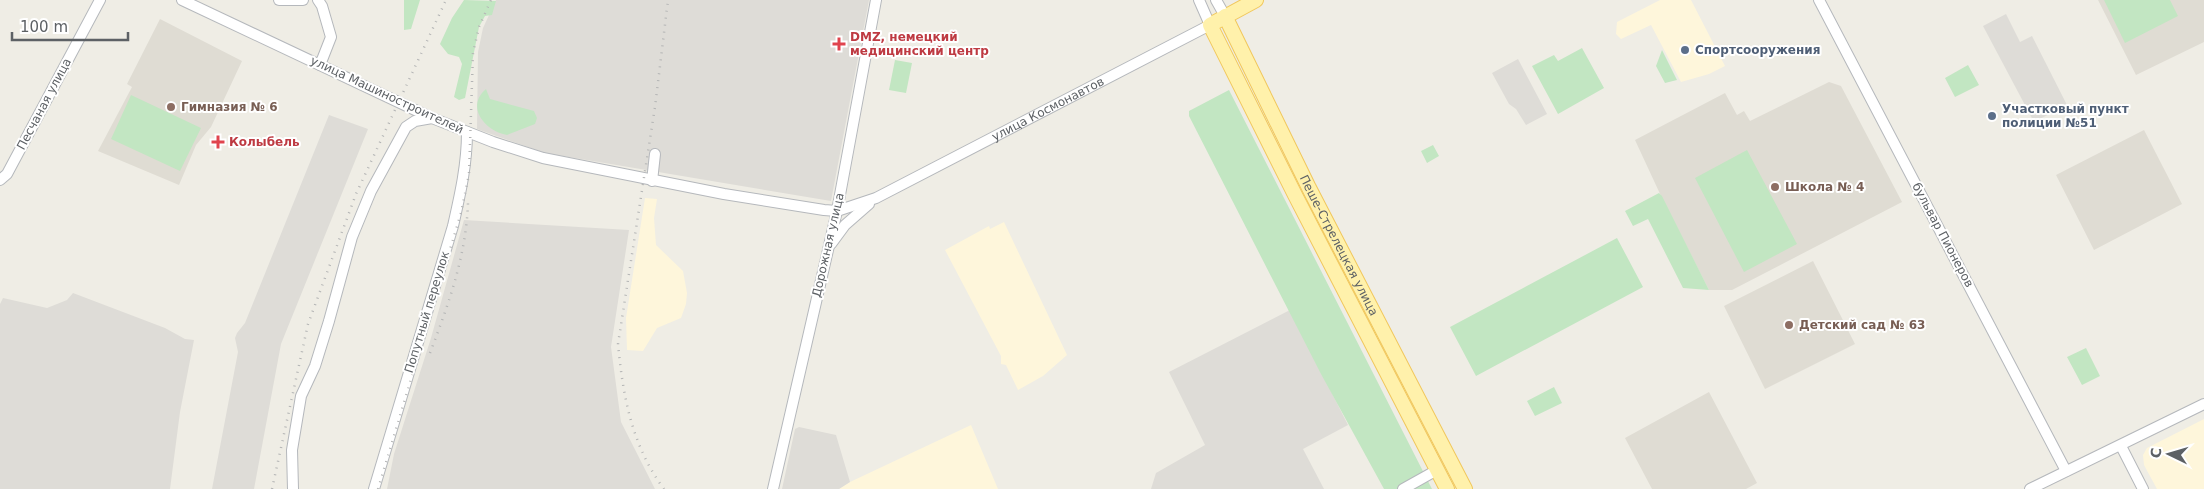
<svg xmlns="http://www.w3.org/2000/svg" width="2204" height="489" viewBox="0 0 2204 489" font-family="'DejaVu Sans',sans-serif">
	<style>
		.commercial { fill: #fef6db }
		.industrial { fill: #dedcd7 }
		.education { fill: #dfdcd3 }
		.green { fill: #c2e6c2 }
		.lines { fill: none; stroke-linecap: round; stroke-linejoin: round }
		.minor-casing { stroke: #b5b8bc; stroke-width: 12 }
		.major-casing { stroke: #f1c75c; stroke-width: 16 }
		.minor { stroke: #fff; stroke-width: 10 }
		.major { stroke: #fff1ab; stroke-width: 14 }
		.rail { stroke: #b4b5b5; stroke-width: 2.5; stroke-dasharray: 1 6; stroke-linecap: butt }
		.health-dot { fill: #e0444e; stroke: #fff; stroke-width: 2 }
		.service-dot { fill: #5c6f8a; stroke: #fff; stroke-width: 2 }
		.education-dot { fill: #8d6e63; stroke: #fff; stroke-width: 2 }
		.labels { text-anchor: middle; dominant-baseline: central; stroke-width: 4; stroke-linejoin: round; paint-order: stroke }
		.health-label { font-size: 12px; font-weight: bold; fill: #be3a42; stroke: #fff; text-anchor: start }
		.service-label { font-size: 12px; font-weight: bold; fill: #4e5e75; stroke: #fff; text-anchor: start }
		.street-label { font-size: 12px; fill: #5d6165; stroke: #fff }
		.education-label { font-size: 12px; font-weight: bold; fill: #785e54; stroke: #fff; text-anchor: start }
	</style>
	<rect width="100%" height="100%" fill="#efede5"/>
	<!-- commercial -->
	<path class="commercial" d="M1660,0H1691L1725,66L1709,74L1681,82L1651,25L1621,39L1616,34L1617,22Z
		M645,198L657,199L654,218L656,245L683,271L687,293L686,304L681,318L657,328L643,351L627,350L626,318Z
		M1004,222L1067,355L1043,376L1018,390L1006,365L1001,364V356L945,250L989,226L990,229Z
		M2204,419V489H2157L2144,465L2143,455L2147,448Z
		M971,425L998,489H839L850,482Z"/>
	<!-- industrial -->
	<path class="industrial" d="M496,0H869L831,201L545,153L477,129L478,52L483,28Z
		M2006,14L2020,42L2032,36L2067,105L2034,122L1983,26Z
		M1518,59L1547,114L1526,125L1516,109L1509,104L1492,73Z
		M329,115L368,129L281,344L254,489H212L238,352L235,338L237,333L245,323Z
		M464,220L629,230L611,347L621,422L655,489H387L394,454L431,338Z
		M73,293L165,328L185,339L194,340L180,412L170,489H0V304L3,298L47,308L67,300Z
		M1290,310L1348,425L1303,449L1324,489H1151L1156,473L1205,445L1169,372Z
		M799,427L836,435L850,482L839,489H782L795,429Z"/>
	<!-- education -->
	<path class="education" d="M2098,0H2204V42L2136,75Z
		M160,19L242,61L211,127L196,145L179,185L98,151L132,87L127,84Z
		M1829,82L1841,86L1902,202L1732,290H1709L1661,196L1635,140L1725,93L1737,115L1744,111L1750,121Z
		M2144,130L2182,204L2094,250L2056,175Z
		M1813,261L1855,344L1765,389L1724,306Z
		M1709,392L1757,483L1746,489H1652L1625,438Z"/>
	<!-- green -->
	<path class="green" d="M404,0H420L411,29L404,30Z
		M464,0L496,1L492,15L485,16L479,27L465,98L459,100L454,97L462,64L459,57L448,54L440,44L452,18Z
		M2104,0H2170L2178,16L2125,43Z
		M1582,48L1604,88L1558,114L1532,66L1554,55L1558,61Z
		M1662,50L1677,80L1665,83L1656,66Z
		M895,60L912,63L906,93L889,90Z
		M1968,65L1979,85L1955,97L1945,78Z
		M486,89L490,99L534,111L537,118L535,124L507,135C485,131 465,107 486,89Z
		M1229,90L1432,489H1384L1321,374L1189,116V111Z
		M131,95L201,128L180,171L111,139Z
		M1433,145L1439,156L1427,163L1421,151Z
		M1747,150L1797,244L1744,272L1695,178Z
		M1659,193L1662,196L1709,290L1683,288L1648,219L1633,226L1625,211Z
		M1617,238L1643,287L1476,376L1450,327Z
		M2086,348L2100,376L2082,385L2067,357Z
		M1554,387L1562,403L1535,416L1527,401Z"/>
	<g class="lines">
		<defs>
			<g id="minor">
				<path id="s1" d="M182,0L432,118L493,142L543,158L724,194L824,210L837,211L876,198L1210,25L1199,0"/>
				<path d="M279,0H303"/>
				<path d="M318,0L322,6L331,37L320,65"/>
				<path d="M1216,0L1225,16"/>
				<path d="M1819,0L2066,471"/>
				<path d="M0,180L7,174L100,0"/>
				<path d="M652,181L655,154"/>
				<path d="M831,244L845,225L869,204"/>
				<path d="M2121,446L2143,489"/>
				<path d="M293,489L292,450L301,396L315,366L329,321L352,237L371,191L406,127L415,121L432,118"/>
				<path d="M374,489L453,226C460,195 467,165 467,132"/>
				<path d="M773,489L837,211L876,0"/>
				<path d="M1403,489L1437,470"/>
				<path d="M2030,489L2204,404"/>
			</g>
			<g id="major">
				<path d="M1256,0L1210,25L1295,195L1447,489"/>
				<path id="s2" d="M1225,16L1309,188L1465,489"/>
			</g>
		</defs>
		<!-- minor casing -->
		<use href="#minor" class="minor-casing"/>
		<!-- major casing -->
		<use href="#major" class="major-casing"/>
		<!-- minor -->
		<use href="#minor" class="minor"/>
		<!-- major -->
		<use href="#major" class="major"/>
		<!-- rail -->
		<path class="rail" d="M430,353C449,303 466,256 468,203
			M272,489L308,324L356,194L446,0
			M378,489L461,213L469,174L473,53L479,27L491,0
			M664,489C632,446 623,397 618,344L655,107L668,0"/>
	</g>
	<!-- markers -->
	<g class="health-dot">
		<path d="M836.5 36.5h5v5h5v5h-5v5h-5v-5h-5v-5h5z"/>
		<path d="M215.5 134.5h5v5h5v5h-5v5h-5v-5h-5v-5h5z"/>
	</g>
	<g class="service-dot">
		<circle cx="1685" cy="50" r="5"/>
		<circle cx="1992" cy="116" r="5"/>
	</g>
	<g class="education-dot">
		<circle cx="171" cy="107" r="5"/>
		<circle cx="1775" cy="187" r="5"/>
		<circle cx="1789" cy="325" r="5"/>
	</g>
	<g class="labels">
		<!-- health labels -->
		<g class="health-label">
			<text x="850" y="37">DMZ, немецкий<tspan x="850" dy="14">медицинский центр</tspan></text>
			<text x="229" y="142">Колыбель</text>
		</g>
		<!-- service labels -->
		<g class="service-label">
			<text x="1695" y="50">Спортсооружения</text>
			<text x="2002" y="109">Участковый пункт<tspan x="2002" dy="14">полиции №51</tspan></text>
		</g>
		<!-- street labels -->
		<g class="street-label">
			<text transform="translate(387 95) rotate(25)">улица Машиностроителей</text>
			<text transform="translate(44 104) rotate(-62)">Песчаная улица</text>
			<text stroke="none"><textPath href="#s1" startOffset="928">улица Космонавтов</textPath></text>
			<text transform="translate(1943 235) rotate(62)">бульвар Пионеров</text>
			<text transform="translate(828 245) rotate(-77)">Дорожная улица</text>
			<text stroke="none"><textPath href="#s2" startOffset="256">Пеше-Стрелецкая улица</textPath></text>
			<text transform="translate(427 312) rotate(-73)">Попутный переулок</text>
		</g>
		<!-- education labels -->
		<g class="education-label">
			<text x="181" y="107">Гимназия № 6</text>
			<text x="1785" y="187">Школа № 4</text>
			<text x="1799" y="325">Детский сад № 63</text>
		</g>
	</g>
	<!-- north arrow -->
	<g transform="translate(2169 454) rotate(275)" stroke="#ffffff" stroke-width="4" paint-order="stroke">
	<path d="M0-4L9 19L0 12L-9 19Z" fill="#5d6165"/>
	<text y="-8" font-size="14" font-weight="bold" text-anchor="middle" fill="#5d6165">С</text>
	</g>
	<!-- scale -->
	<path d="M12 32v8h116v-8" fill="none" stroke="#5d6165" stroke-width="2.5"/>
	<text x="20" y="32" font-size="15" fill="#5d6165" stroke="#ffffff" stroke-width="4" paint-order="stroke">100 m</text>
</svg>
